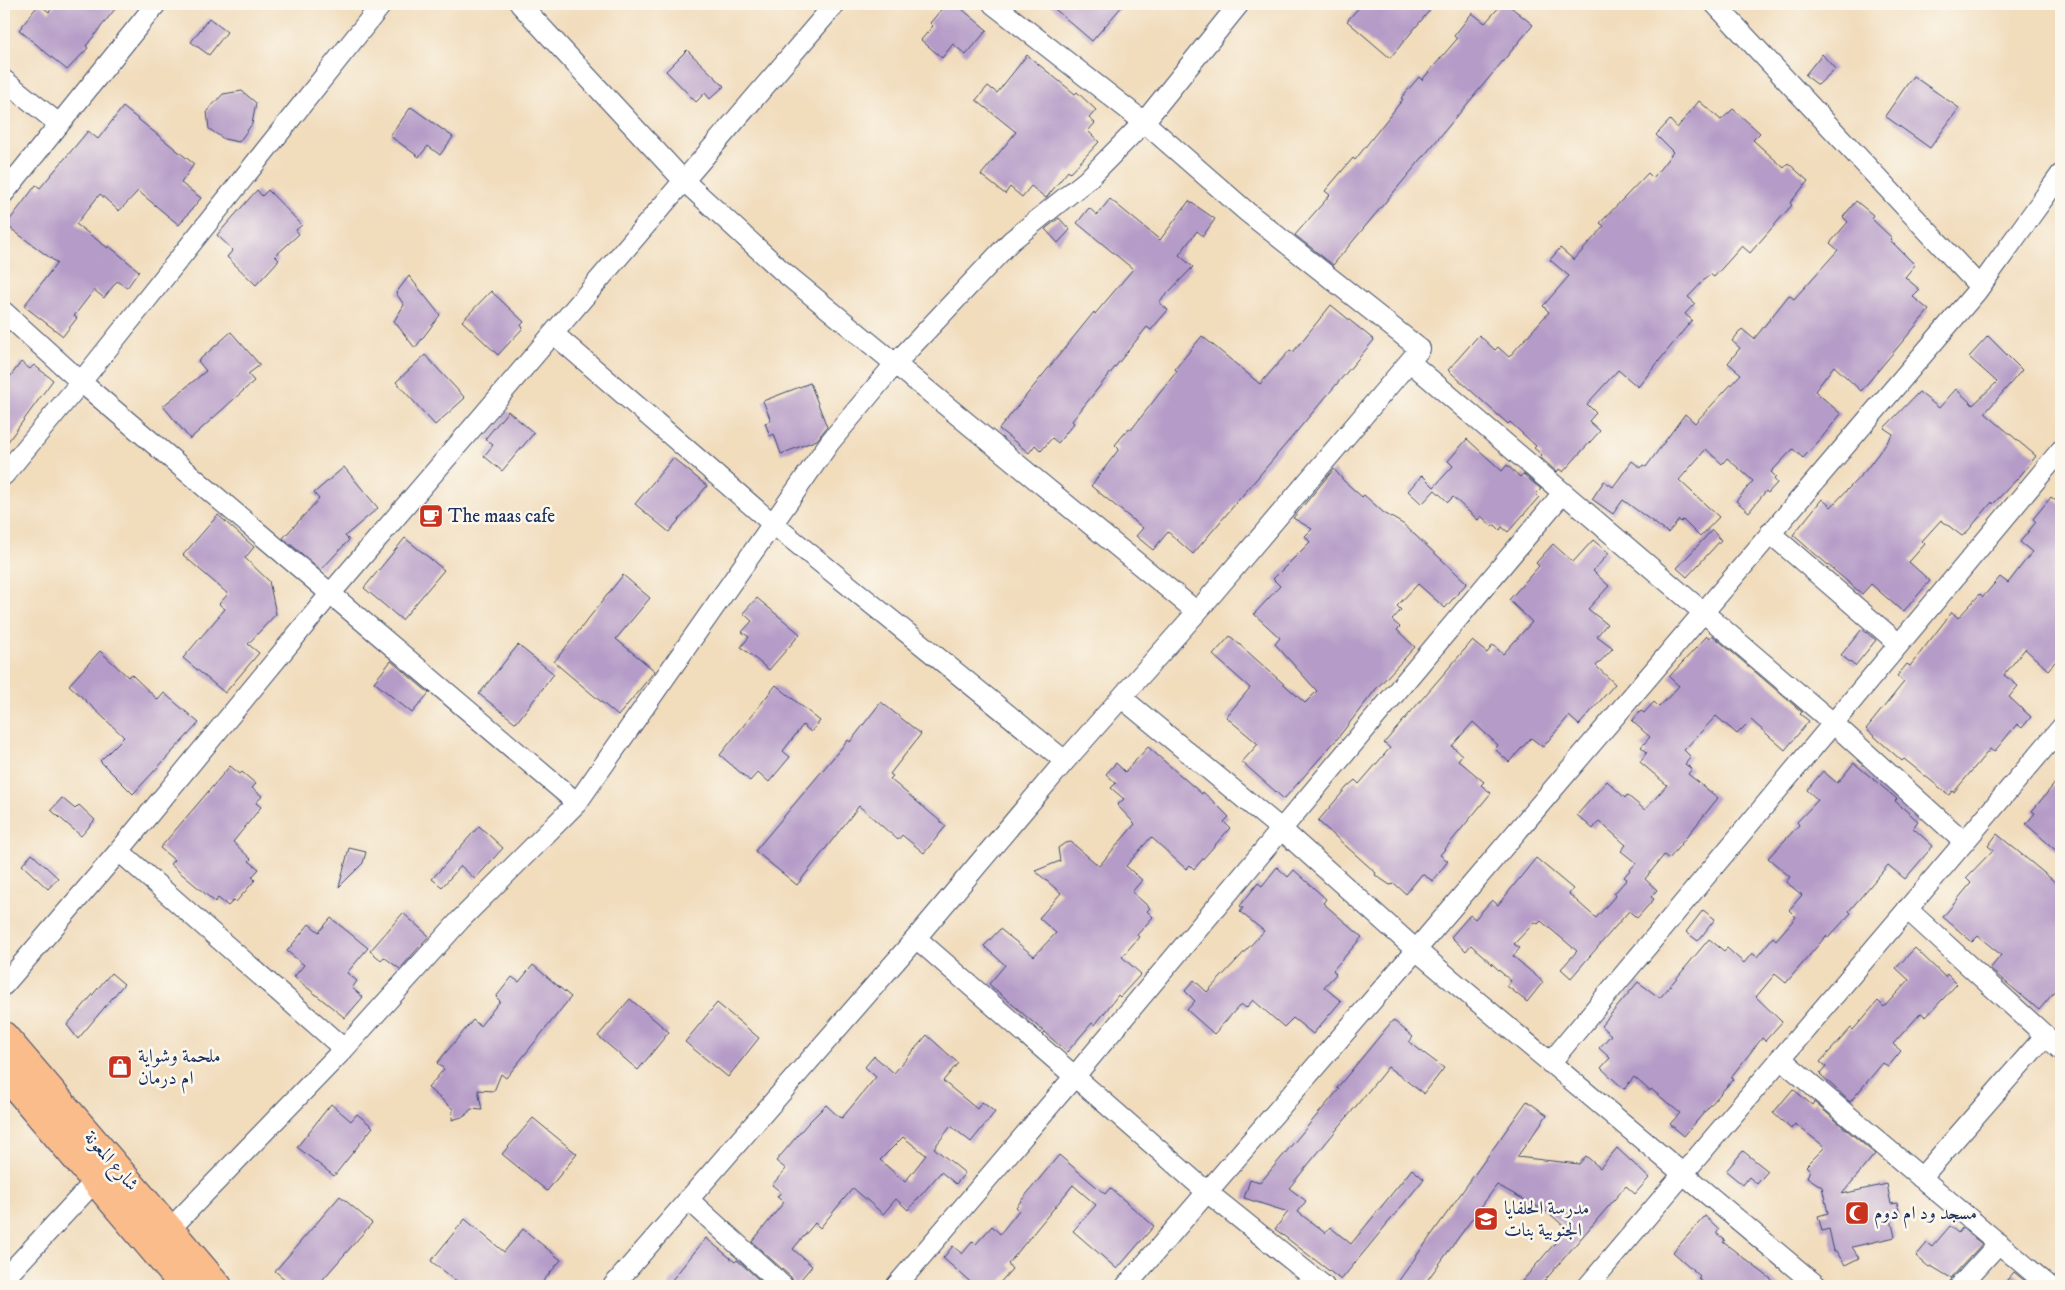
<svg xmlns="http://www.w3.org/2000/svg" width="2065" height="1290" viewBox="0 0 2065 1290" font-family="'IM FELL DW Pica',Amiri,serif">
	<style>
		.building { fill: #b59bc7; fill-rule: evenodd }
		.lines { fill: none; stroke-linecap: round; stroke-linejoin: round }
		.minor-casing { stroke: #3b496c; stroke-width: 22 }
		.trunk-casing { stroke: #3b496c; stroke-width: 30 }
		.minor { stroke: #fff; stroke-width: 20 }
		.trunk { stroke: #fabc8b; stroke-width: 28 }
		.labels { text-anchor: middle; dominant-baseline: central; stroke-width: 5; stroke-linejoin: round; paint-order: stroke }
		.poi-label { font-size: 19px; fill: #1b2f5e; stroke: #fbf7ec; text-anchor: start }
		.street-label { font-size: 19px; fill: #1b2f5e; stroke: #fbf7ec }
	</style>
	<rect width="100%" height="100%" fill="#fbf7ec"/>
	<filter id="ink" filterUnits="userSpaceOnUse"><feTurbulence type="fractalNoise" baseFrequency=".02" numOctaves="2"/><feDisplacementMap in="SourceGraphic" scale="10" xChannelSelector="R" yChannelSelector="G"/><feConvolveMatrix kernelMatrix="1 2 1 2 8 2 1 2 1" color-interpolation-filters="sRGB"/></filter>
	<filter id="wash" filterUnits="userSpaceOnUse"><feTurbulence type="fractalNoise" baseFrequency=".0096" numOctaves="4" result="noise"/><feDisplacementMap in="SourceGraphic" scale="20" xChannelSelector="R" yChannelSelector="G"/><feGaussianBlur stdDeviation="1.12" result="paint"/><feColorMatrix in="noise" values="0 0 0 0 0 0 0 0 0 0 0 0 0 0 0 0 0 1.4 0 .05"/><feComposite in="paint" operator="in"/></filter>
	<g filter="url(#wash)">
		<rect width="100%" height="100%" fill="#f1dcbc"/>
		<g id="blocks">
			<!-- building -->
			<path class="building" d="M39,4L49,12L56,4H119L86,46L88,48L67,70L19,30Z
				M946,4H956L987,30L966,55L953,44L942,58L921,40L933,26L930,23Z
				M1049,4H1124L1092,41Z
				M1362,4H1435L1390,58L1347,21Z
				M1502,4H1507L1533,25L1333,265L1295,235L1330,195L1325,191L1353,158L1355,160L1403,99L1401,98L1419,77L1422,80L1457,39L1454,36L1472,13L1485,23Z
				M209,18L227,32L209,55L191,42Z
				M687,50L724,86L710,99L705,93L696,102L666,71Z
				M1822,54L1835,69L1818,85L1805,75Z
				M1027,55L1075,94L1077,92L1096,110L1089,118L1095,123L1088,131L1099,142L1070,173L1068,171L1046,198L1031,186L1022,197L1010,187L1005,194L981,175L1016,132L976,100L988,86L997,93Z
				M1913,76L1959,108L1930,148L1885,116Z
				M242,91L256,103L252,124L239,142L224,139L209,129L207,111L223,94Z
				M1699,101L1721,120L1733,109L1760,133L1753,140L1784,168L1788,163L1808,181L1790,203L1792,205L1750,253L1742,246L1714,277L1710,274L1688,297L1695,303L1685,314L1692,320L1638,387L1618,370L1587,404L1596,413L1589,421L1600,431L1563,472L1559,469L1557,472L1540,457L1542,455L1534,448L1536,446L1510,422L1508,424L1448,370L1479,335L1495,350L1498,347L1509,357L1549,312L1543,306L1569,276L1550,260L1560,248L1574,260L1604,226L1600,223L1648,173L1653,178L1673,152L1656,135L1670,120L1677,128Z
				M123,107L194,164L181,183L201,198L179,225L138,191L119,211L100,194L76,224L108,248L109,246L139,271L127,288L117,281L104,298L94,290L74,316L77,318L63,336L24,306L57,263L6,225L36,185L40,188L88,131L98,139Z
				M411,107L453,137L440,155L428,146L419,157L390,136Z
				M257,190L262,196L268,190L302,225L296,230L299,234L275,256L279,260L256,285L227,257L233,250L217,235Z
				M1110,199L1160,240L1189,201L1215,219L1203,236L1197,231L1179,255L1193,267L1159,302L1168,310L1151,330L1147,327L1072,421L1074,423L1058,443L1052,438L1041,451L1035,445L1029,453L999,429L1094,312L1095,314L1133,269L1077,223L1089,208L1097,215Z
				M1856,201L1873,215L1871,218L1892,238L1890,240L1915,265L1905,277L1920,290L1913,297L1929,310L1861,391L1834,366L1815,391L1841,414L1819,441L1803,458L1793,449L1771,472L1776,477L1774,479L1777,483L1768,493L1766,491L1749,512L1736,501L1753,481L1727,458L1722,464L1706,449L1679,480L1719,517L1700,537L1683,520L1681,522L1679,520L1668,533L1623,500L1613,514L1592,499L1604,481L1613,487L1632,461L1641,468L1643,465L1646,467L1685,414L1695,423L1741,374L1728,363L1740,348L1732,341L1742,329L1754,339L1789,295L1794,299L1838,250L1830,243L1848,222L1843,217Z
				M1059,218L1070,230L1058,243L1045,229Z
				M409,276L440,315L415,348L394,321L404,305L396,293Z
				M491,291L524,322L521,325L523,328L498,355L462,321Z
				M1331,305L1374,340L1193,554L1168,532L1153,550L1136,536L1143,528L1091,486L1119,449L1115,445L1129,428L1131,430L1177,371L1175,369L1202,336L1260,384L1290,350L1293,352Z
				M231,332L260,365L248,374L254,381L190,439L163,406L206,371L198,361Z
				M1988,336L2022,370L1985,413L2036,456L2020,476L1993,504L1992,502L1967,532L1962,536L1941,520L1922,541L1925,544L1909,562L1930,581L1903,612L1871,584L1862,594L1793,535L1822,499L1831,507L1866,470L1893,434L1884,428L1919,392L1939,408L1956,389L1973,405L1997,382L1969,357Z
				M425,355L465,398L435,425L396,382Z
				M21,362L30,369L34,365L53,380L4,447V372L10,377Z
				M810,383L827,427L817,440L781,454L774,434L770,436L765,423L771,421L763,401Z
				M508,411L534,433L502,471L484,456L493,445L485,439Z
				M1467,439L1502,471L1507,465L1520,477L1523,474L1541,489L1536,494L1539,497L1508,532L1502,527L1500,530L1495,525L1493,527L1481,516L1478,520L1453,497L1448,502L1435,490L1422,504L1408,491L1422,475L1434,487L1453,466L1448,461Z
				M673,458L707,486L669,532L635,504Z
				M344,467L378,508L345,536L349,540L321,570L283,538L319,499L314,493Z
				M1334,469L1344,481L1362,497L1364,495L1384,513L1403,524L1467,583L1445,608L1418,584L1397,606L1401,610L1392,620L1400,627L1397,630L1415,647L1376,689L1337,739L1284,799L1242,762L1258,744L1226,717L1250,688L1213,655L1230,636L1305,703L1317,691L1275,644L1280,638L1254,614L1280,586L1273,579L1310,542L1305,536L1312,529L1293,518Z
				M2051,497L2061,505V655L2048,670L2025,649L2004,675L2018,686L2009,697L2031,717L2022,728L2017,724L1994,752L1990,749L1954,792L1952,791L1949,795L1904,759L1902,761L1866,729L1904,682L1897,676L1907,664L1910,666L1952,612L1958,618L1980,594L1983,597L2000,577L2008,583L2032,552L2020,542L2036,522L2033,519Z
				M218,515L254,547L245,558L269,581L276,614L248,644L259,653L225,693L183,658L225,609L219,604L228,594L183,555Z
				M1712,530L1721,540L1687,577L1677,568Z
				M405,538L444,570L402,620L364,588Z
				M1593,540L1609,553L1593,571L1609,586L1588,609L1607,624L1597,636L1613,648L1596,666L1615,684L1579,725L1569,716L1543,747L1531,738L1509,762L1495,749L1498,745L1473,722L1452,746L1462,755L1458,760L1484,782L1481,785L1491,793L1440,855L1448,861L1433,881L1422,874L1406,894L1395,884L1390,885L1375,875L1376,873L1318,821L1347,787L1355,780L1359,784L1390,748L1384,743L1472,641L1487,653L1493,645L1503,654L1532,622L1509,600L1539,566L1536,563L1553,544L1573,562Z
				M623,575L650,598L616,639L655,671L618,716L554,662Z
				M757,598L800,634L769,670L741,647L749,637L742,632L752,621L743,613Z
				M1862,629L1876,640L1855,666L1841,655Z
				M1712,635L1802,712L1800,714L1809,721L1785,750L1751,720L1737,734L1716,716L1684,750L1691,757L1685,764L1692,769L1688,774L1718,798L1669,859L1664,855L1645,879L1657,890L1651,897L1654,899L1637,918L1629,911L1571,978L1561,969L1577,951L1541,921L1538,924L1535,922L1514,944L1520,948L1513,956L1543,982L1527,1002L1507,986L1511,981L1471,945L1466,951L1451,937L1470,915L1475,919L1492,900L1498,905L1536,858L1573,889L1569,894L1596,918L1616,895L1614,894L1627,879L1624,877L1636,863L1621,851L1626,845L1599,821L1593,829L1577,815L1607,781L1625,798L1627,795L1645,810L1667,785L1640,762L1647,752L1641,747L1650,737L1632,721L1641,711L1644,713L1654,702L1659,707L1679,686L1669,677L1707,636L1710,638Z
				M518,645L554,674L516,723L479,694Z
				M100,651L128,677L131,674L158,700L164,693L199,723L133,794L100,761L124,737L69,685Z
				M391,661L429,693L412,713L374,682Z
				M776,685L820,721L811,732L803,725L783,751L790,757L769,782L758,772L750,781L720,755Z
				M881,702L921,734L890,774L893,776L890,779L946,826L924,853L902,835L898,840L859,806L797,885L755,851L848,740L850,742Z
				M1148,747L1202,794L1203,792L1215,803L1229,817L1224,822L1230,828L1194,869L1190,865L1186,869L1151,837L1126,866L1142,880L1132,892L1150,908L1147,911L1153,917L1137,935L1139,937L1122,957L1141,974L1120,997L1118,995L1095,1025L1092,1023L1067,1052L989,984L1005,965L984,946L1000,929L1034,956L1056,933L1039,918L1061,893L1035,871L1060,861L1058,848L1065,843L1071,842L1099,866L1135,824L1117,805L1124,799L1111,788L1116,783L1106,774L1116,763L1125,772Z
				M1854,763L1897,799L1895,801L1918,821L1913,828L1933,846L1905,879L1888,865L1849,911L1851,913L1828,938L1826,936L1786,983L1775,974L1756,997L1782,1022L1765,1041L1762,1038L1731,1077L1733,1079L1684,1136L1670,1124L1680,1113L1651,1089L1650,1091L1634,1077L1624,1089L1601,1068L1610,1058L1599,1048L1611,1035L1601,1026L1638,982L1660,998L1709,939L1724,951L1727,948L1744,963L1752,953L1757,957L1773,937L1776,940L1796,917L1789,910L1802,895L1786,882L1790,877L1768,858L1799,825L1797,822L1818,800L1807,790L1823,771L1837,783Z
				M230,766L240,774L242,772L256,784L252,788L262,796L256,803L261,807L233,842L251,859L249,861L259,869L252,877L255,880L236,902L234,900L228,906L218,898L215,902L170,864L174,860L160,848Z
				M2061,776V855L2026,824L2035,813L2032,811Z
				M62,798L75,809L79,805L95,820L81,836L51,810Z
				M479,826L503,848L475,879L461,866L442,887L432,879Z
				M1997,834L2061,887V984L2039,1010L1990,969L2001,955L1978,936L1972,942L1943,917L1971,883L1966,878L1993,850L1988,846Z
				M349,848L366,852L363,863L339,887Z
				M32,854L58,878L48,889L22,865Z
				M1277,867L1288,877L1294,870L1326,899L1323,903L1362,937L1333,970L1336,974L1324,987L1341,1001L1313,1034L1293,1018L1284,1027L1253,1000L1246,1008L1241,1004L1214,1034L1187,1010L1195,1001L1185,991L1194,980L1207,992L1264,931L1240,912L1243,908L1240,906L1258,883L1262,886Z
				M1703,910L1715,919L1698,941L1686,932Z
				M403,913L429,936L400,969L384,957L381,960L370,951Z
				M331,918L368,948L347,973L357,981L352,988L363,997L345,1018L294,977L304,965L287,951L309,924L319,932Z
				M1915,948L1945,977L1947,974L1957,984L1926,1017L1921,1013L1893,1044L1901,1051L1888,1067L1883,1063L1850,1102L1820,1074L1826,1067L1820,1062L1851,1028L1853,1030L1878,1001L1884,1007L1909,980L1896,968Z
				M533,965L571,997L506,1078L501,1074L494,1091L478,1090L482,1110L471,1109L465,1116L452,1120L453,1109L428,1088L444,1069L437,1063L473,1020L480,1026L500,1001L496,997L512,977L519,982Z
				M111,973L124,984L78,1039L67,1025Z
				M630,999L669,1032L638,1070L598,1036Z
				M717,1003L759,1038L728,1077L685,1042Z
				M1393,1020L1413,1037L1409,1042L1444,1068L1424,1094L1388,1067L1289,1188L1306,1201L1298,1212L1325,1233L1330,1227L1351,1244L1412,1169L1424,1179L1341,1280L1275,1229L1288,1212L1244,1198L1250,1180L1260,1183L1339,1089L1337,1088Z
				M927,1035L958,1063L943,1081L977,1109L982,1102L995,1112L971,1142L951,1126L934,1148L965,1173L956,1184L941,1172L908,1210L896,1199L883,1214L853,1188L820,1228L815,1223L793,1249L812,1266L795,1286L791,1277L752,1242L784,1202L777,1197L781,1192L772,1185L786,1169L776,1161L808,1123L826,1105L839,1117L842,1118L876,1077L865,1067L874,1056L894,1073ZM903,1137L926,1155L905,1182L880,1160Z
				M1793,1089L1812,1105L1814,1102L1875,1154L1842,1194L1887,1184L1891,1204L1897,1203L1901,1217L1891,1219L1895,1237L1852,1247L1859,1258L1845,1265L1836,1251H1834L1829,1229L1822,1231L1818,1216L1828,1213L1822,1187L1807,1177L1810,1170L1806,1166L1825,1147L1795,1124L1791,1129L1773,1113Z
				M1527,1101L1547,1115L1517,1157L1579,1164L1586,1156L1600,1168L1617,1148L1649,1178L1635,1194L1626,1186L1540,1286H1518L1567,1229L1549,1213L1497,1185L1423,1286H1395Z
				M331,1104L351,1121L357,1114L373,1127L334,1176L297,1147Z
				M533,1118L577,1154L547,1191L502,1154Z
				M1743,1151L1768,1171L1757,1184L1749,1177L1743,1185L1726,1171Z
				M1059,1155L1105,1194L1110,1188L1154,1226L1117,1269L1073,1231L1096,1205L1073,1185L1008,1264L1012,1269L997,1286H975L943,1258L953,1246L962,1254L973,1241L976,1244L992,1226L1000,1234L1019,1210L1016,1207Z
				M340,1196L372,1223L317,1286H293L275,1271Z
				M1705,1216L1719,1229L1716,1233L1725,1240L1723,1242L1780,1286H1707L1698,1278L1700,1276L1673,1252Z
				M465,1219L504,1252L523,1229L561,1260L539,1286H463L431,1261Z
				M1950,1226L1958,1233L1962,1228L1982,1244L1951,1278L1931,1266L1929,1267L1916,1256L1927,1243L1932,1247Z
				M706,1238L735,1262L737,1260L766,1286H667Z
				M2014,1272L2031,1286H2002Z"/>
		</g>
	</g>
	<g filter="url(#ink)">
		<use href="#blocks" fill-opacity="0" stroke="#3b496c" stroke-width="1"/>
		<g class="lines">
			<defs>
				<path id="minor" d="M520,4L683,180L781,270L1197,612
					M1715,4L1980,287
					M4,80L59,124
					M4,193L156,4
					M4,312L81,382L577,803
					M554,334L773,524L1065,761
					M1410,362L1833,723L1964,842
					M4,475L81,382L382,4
					M1770,533L1899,644
					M1122,698L1281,829L1416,950L1817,1286
					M119,851L344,1049
					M1907,909L2061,1050
					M916,938L1207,1192L1324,1286
					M4,985L119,851L331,593L835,4
					M1780,1058L2049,1286
					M1550,1063L2061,450
					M1921,1178L2045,1036
					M688,1199L783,1286
					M170,1229L344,1049L461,919L577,803L830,442L895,364L1011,241L1087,180L1144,122L1239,4
					M4,1279L95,1181
					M613,1286L916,938L1065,761L1197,612L1420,349L1247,212L1144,122L993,4
					M896,1286L1074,1077L1563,493
					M1126,1286L1416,950L1977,291L2061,174
					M1588,1286L2061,728
					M1960,1286L1999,1243"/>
				<path id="trunk" d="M4,1036L218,1286
					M4,1073L184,1286"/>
			</defs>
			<!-- minor casing -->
			<use href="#minor" class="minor-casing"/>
			<!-- trunk casing -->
			<use href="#trunk" class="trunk-casing"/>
			<!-- minor -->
			<use href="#minor" class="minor"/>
			<!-- trunk -->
			<use href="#trunk" class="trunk"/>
		</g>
	</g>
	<!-- icons -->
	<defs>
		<symbol id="cafe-square" viewBox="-11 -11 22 22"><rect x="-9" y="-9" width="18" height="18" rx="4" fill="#c8321e" stroke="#fbf7ec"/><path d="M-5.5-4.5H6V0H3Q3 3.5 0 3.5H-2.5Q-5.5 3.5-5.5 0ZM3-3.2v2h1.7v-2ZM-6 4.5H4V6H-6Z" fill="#fff"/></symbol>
		<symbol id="shop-square" viewBox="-11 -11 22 22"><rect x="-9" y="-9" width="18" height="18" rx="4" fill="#c8321e" stroke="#fbf7ec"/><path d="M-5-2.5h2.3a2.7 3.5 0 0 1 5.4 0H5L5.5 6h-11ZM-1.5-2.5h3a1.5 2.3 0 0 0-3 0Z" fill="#fff"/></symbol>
		<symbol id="mosque-square" viewBox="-11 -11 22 22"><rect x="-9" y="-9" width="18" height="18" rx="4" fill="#c8321e" stroke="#fbf7ec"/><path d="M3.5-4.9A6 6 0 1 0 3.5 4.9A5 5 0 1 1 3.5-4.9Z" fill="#fff"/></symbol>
		<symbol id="school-square" viewBox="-11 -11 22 22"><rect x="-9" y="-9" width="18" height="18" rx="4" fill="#c8321e" stroke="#fbf7ec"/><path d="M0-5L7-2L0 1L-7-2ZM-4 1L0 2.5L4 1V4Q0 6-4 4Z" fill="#fff"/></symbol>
	</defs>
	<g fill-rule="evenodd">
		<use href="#cafe-square" x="417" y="502" width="28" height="28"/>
		<use href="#shop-square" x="106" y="1053" width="28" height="28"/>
		<use href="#mosque-square" x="1843" y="1199" width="28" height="28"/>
		<use href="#school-square" x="1472" y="1205" width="28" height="28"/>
	</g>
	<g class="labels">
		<!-- poi labels -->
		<g class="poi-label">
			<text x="448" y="516">The maas cafe</text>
			<text x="138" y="1056">ملحمة وشواية<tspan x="138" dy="22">ام درمان</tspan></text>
			<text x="1504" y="1208">مدرسة الحلفايا<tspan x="1504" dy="22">الجنوبية بنات</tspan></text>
			<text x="1874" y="1213">مسجد ود ام دوم</text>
		</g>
		<!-- street labels -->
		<g class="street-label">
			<text transform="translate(111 1161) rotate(49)">شارع المعونة</text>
		</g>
	</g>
	<!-- margin -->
	<rect width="2065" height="1290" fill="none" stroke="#fbf7ec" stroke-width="20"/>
</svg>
